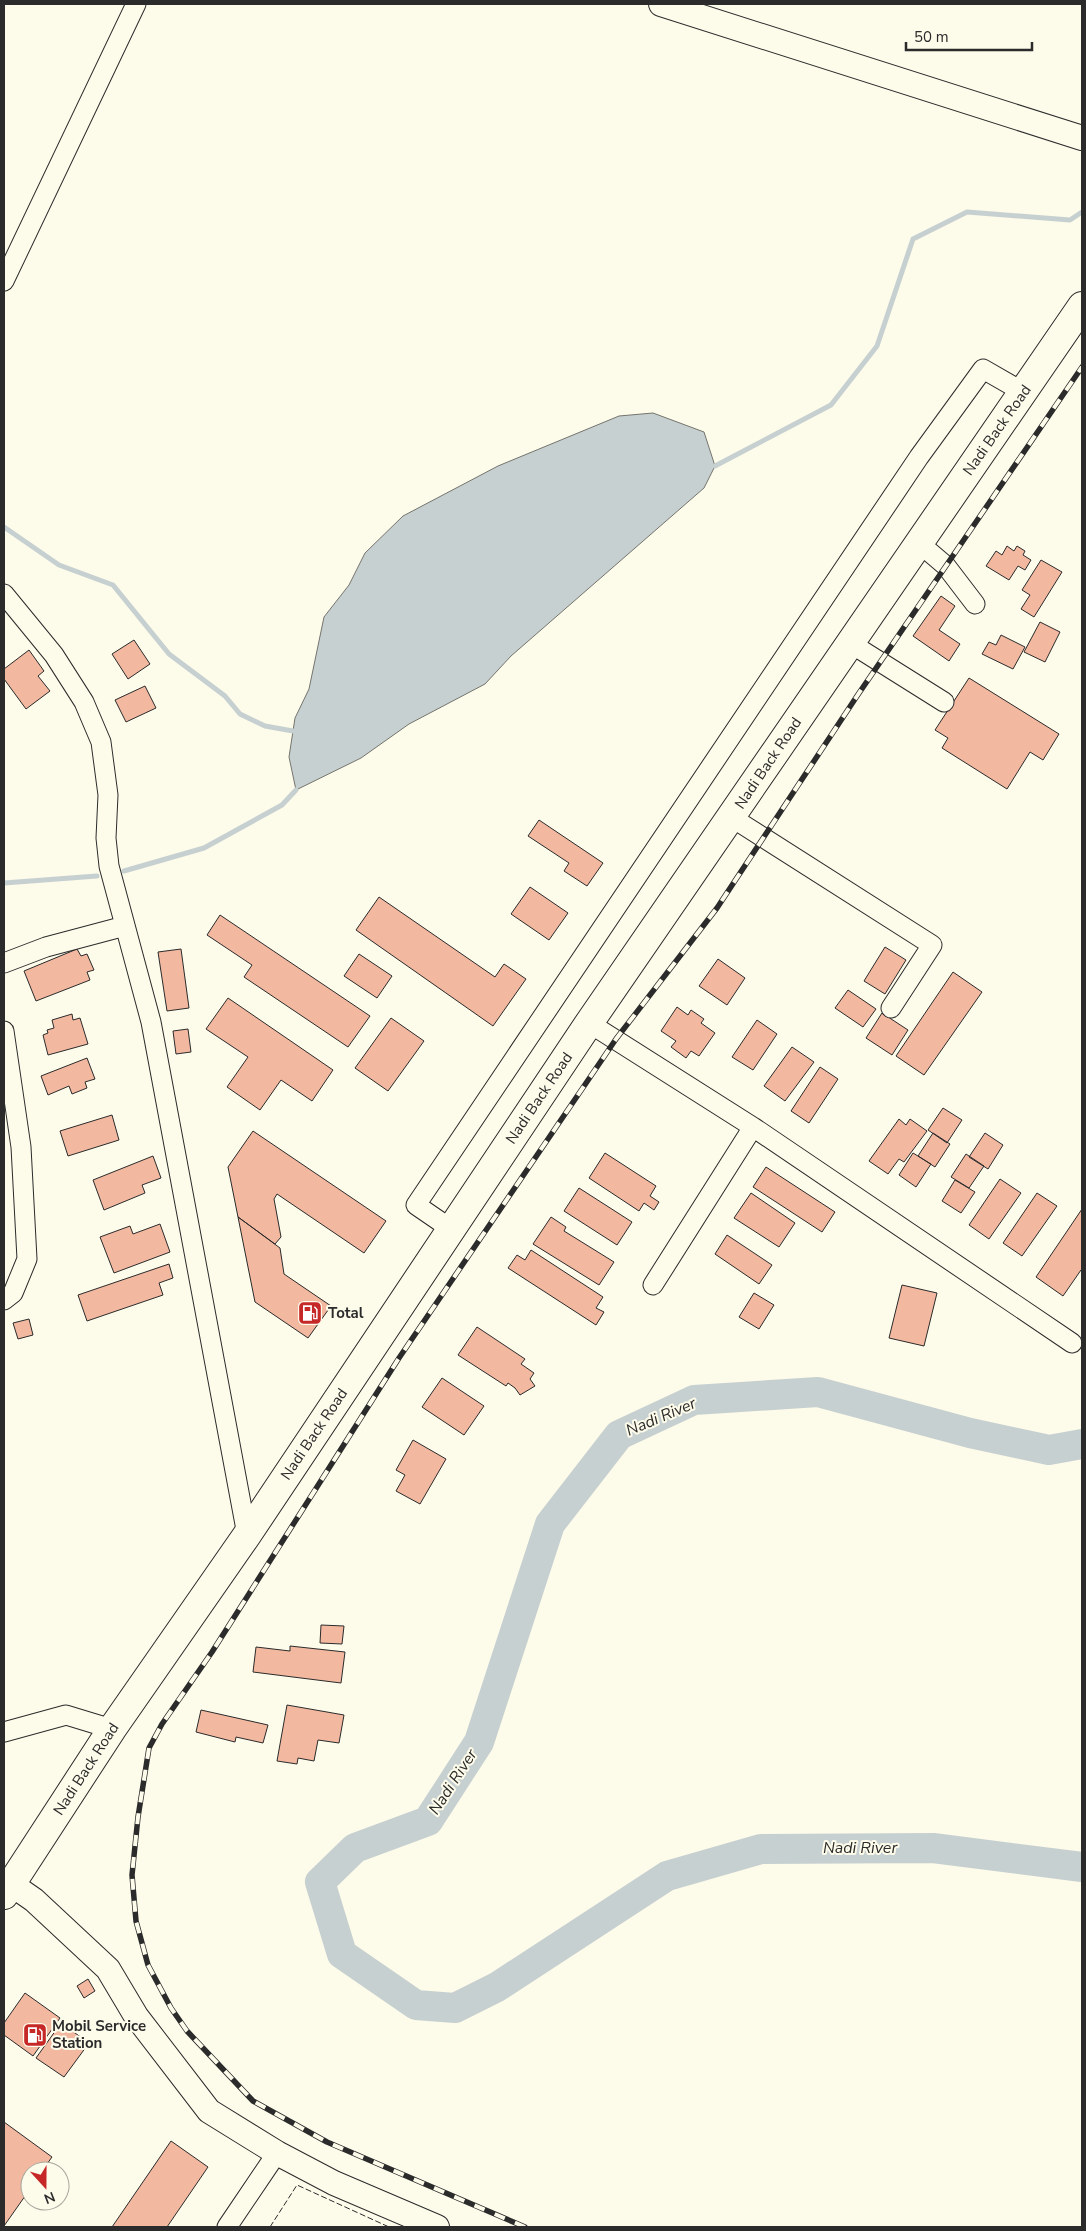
<svg xmlns="http://www.w3.org/2000/svg" width="1086" height="2231" viewBox="0 0 1086 2231" font-family="'Nunito Sans',sans-serif">
	<style>
		.water { fill: #c7d0d0; stroke: #74746e }
		.lines { fill: none; stroke-linecap: round; stroke-linejoin: round }
		.stream { stroke: #c7d0d0; stroke-width: 5 }
		.river { stroke: #c7d0d0; stroke-width: 30 }
		.building { fill: #f2b8a0; stroke: #2b2b2b }
		.minor-casing { stroke: #2b2b2b; stroke-width: 21 }
		.major-casing { stroke: #2b2b2b; stroke-width: 26 }
		.highway-casing { stroke: #2b2b2b; stroke-width: 30 }
		.minor { stroke: #fdfbea; stroke-width: 19 }
		.major { stroke: #fdfbea; stroke-width: 24 }
		.highway { stroke: #fdfbea; stroke-width: 28 }
		.rail-casing { stroke: #2b2b2b; stroke-width: 5.5 }
		.rail { stroke: #fdfbea; stroke-width: 4; stroke-dasharray: 11; stroke-linecap: butt }
		.fence { stroke: #2b2b2b; stroke-width: 1; stroke-dasharray: 6 2.5; stroke-linecap: butt }
		.labels { text-anchor: middle; dominant-baseline: central; stroke-width: 4; stroke-linejoin: round; paint-order: stroke }
		.street-label { font-size: 15px; fill: #2b2b2b; stroke: #fdfbea }
		.poi-label { font-size: 15px; font-weight: bold; fill: #2b2b2b; stroke: #fdfbea; text-anchor: start }
		.water-label { font-size: 16px; font-style: italic; fill: #2b2b2b; stroke: #fdfbea }
	</style>
	<rect width="100%" height="100%" fill="#fdfbea"/>
	<!-- water -->
	<path class="water" d="M653,413L704,432L715,466L704,488L511,656L485,684L409,724L361,758L296,790L289,757L295,718L309,689L324,617L349,585L365,553L403,516L498,466L619,416Z"/>
	<g class="lines">
		<!-- stream -->
		<path class="stream" d="M715,466L831,405L877,346L913,239L967,212L1070,220L1082,212
			M4,527L59,565L113,585L169,654L225,696L240,714L265,726L293,731
			M124,871L204,848L282,805L296,790
			M4,883L97,876"/>
		<!-- river -->
		<path class="river" d="M1082,1444L1049,1450L970,1433L818,1392L694,1400L619,1435L550,1524L479,1742L428,1821L355,1848L320,1882L342,1954L416,2005L455,2008L497,1987L667,1876L761,1849L933,1848L1082,1867"/>
	</g>
	<!-- building -->
	<path class="building" d="M1007,546L1014,551L1017,546L1025,551L1023,555L1031,560L1025,570L1018,566L1009,580L986,566L996,551L1002,555Z
		M1041,560L1062,572L1034,617L1021,609L1030,595L1022,590Z
		M941,596L955,606L939,630L960,644L949,661L913,636Z
		M1040,622L1060,632L1045,662L1024,652Z
		M1001,635L1025,647L1013,669L982,654L989,642L996,645Z
		M134,640L150,664L128,679L112,654Z
		M29,650L44,671L38,676L50,691L26,709L4,679V669Z
		M969,678L1059,734L1043,760L1030,752L1007,789L942,748L948,738L935,730Z
		M145,686L156,708L126,722L115,700Z
		M539,820L603,863L587,886L564,871L569,863L528,836Z
		M530,887L568,913L549,940L511,914Z
		M379,897L495,977L504,964L526,979L493,1026L356,930Z
		M220,915L370,1016L348,1047L244,977L252,965L207,935Z
		M885,947L906,960L885,994L864,981Z
		M77,949L81,956L87,954L94,970L87,972L90,980L36,1001L24,971Z
		M181,949L189,1008L167,1011L158,952Z
		M359,954L392,976L377,998L344,976Z
		M718,959L745,978L727,1005L699,986Z
		M953,972L982,992L924,1075L896,1056Z
		M848,990L876,1009L863,1027L835,1008Z
		M228,998L333,1070L312,1101L281,1080L260,1110L227,1087L248,1057L206,1029Z
		M677,1007L688,1015L691,1010L704,1019L701,1023L715,1033L699,1056L691,1051L686,1058L671,1047L676,1041L661,1031Z
		M882,1013L908,1030L892,1055L866,1038Z
		M72,1014L73,1020L80,1018L88,1044L48,1055L43,1035L48,1033L47,1030L54,1028L52,1020Z
		M391,1018L424,1041L388,1091L355,1068Z
		M757,1020L777,1034L753,1070L732,1057Z
		M188,1029L191,1052L176,1054L173,1031Z
		M792,1047L814,1062L785,1101L764,1086Z
		M87,1058L95,1079L85,1082L87,1088L72,1094L69,1086L48,1095L41,1076Z
		M820,1067L838,1079L809,1123L791,1111Z
		M943,1108L962,1120L947,1143L928,1130Z
		M112,1115L119,1140L68,1156L60,1131Z
		M899,1119L906,1125L910,1119L927,1131L904,1162L899,1159L888,1174L869,1161Z
		M253,1131L386,1221L364,1253L277,1194L274,1199L281,1237L275,1244L238,1217L228,1167Z
		M933,1133L950,1144L935,1167L918,1156Z
		M985,1133L1003,1145L988,1169L969,1157Z
		M605,1153L656,1186L650,1196L659,1202L654,1210L644,1203L639,1211L589,1178Z
		M913,1153L931,1164L916,1187L899,1175Z
		M966,1154L984,1166L969,1188L951,1177Z
		M153,1156L161,1178L142,1185L145,1193L104,1210L93,1180Z
		M766,1167L835,1212L822,1232L753,1187Z
		M1000,1179L1021,1193L989,1239L969,1225Z
		M955,1180L975,1192L961,1213L942,1201Z
		M579,1188L632,1222L617,1245L564,1211Z
		M751,1193L795,1223L779,1247L734,1218Z
		M1037,1193L1057,1206L1022,1256L1003,1243Z
		M1082,1209V1271L1081,1270L1063,1296L1036,1277Z
		M238,1217L280,1248L284,1274L331,1306L308,1338L255,1302Z
		M551,1217L566,1227L564,1231L614,1262L599,1285L533,1244Z
		M160,1224L170,1252L114,1273L100,1237L130,1226L133,1234Z
		M727,1235L772,1265L759,1284L715,1254Z
		M531,1250L603,1297L596,1308L604,1312L596,1325L508,1268L517,1255L525,1260Z
		M169,1264L173,1278L159,1283L163,1295L87,1321L78,1295Z
		M902,1285L937,1293L924,1346L889,1338Z
		M754,1293L774,1305L759,1329L739,1317Z
		M29,1319L33,1335L18,1339L13,1323Z
		M477,1327L525,1359L521,1364L534,1373L530,1379L535,1386L520,1395L515,1388L508,1383L506,1386L458,1355Z
		M442,1378L484,1406L464,1435L422,1407Z
		M413,1440L446,1459L420,1504L396,1491L405,1475L396,1470Z
		M321,1625L344,1626L342,1644L320,1643Z
		M290,1646L345,1652L341,1683L253,1672L256,1647L290,1651Z
		M287,1705L344,1715L339,1743L318,1740L314,1761L298,1758L297,1764L277,1761Z
		M201,1710L268,1725L263,1743L236,1737L235,1742L196,1732Z
		M88,1979L95,1991L84,1998L77,1986Z
		M25,1993L60,2018L33,2056L4,2035V2023Z
		M61,2023L89,2043L64,2077L36,2058Z
		M4,2122L52,2157L42,2171H30V2189L4,2226Z
		M171,2141L208,2167L167,2227H112Z"/>
	<g class="lines">
		<defs>
			<path id="minor" d="M4,281L136,4
				M919,543L946,566L975,604
				M4,594L54,655L84,702L101,742L108,795L106,838L109,866L151,1022L247,1535
				M850,643L944,702
				M731,817L932,945L891,1008
				M4,963L46,947L125,926
				M589,1023L753,1127L1072,1343
				M4,1031L21,1147L27,1259L13,1293L4,1300
				M451,1229L416,1205L919,457L983,369L1023,392
				M653,1285L753,1127
				M4,1732L66,1715L112,1729
				M227,2227L277,2153"/>
			<path id="major" d="M661,4L1082,138
				M11,1884L34,1900L108,1969L136,2016L209,2111L277,2153L334,2183L437,2227"/>
			<path id="highway" d="M4,1895L112,1729L247,1535L589,1023L1082,306"/>
		</defs>
		<!-- minor casing -->
		<use href="#minor" class="minor-casing"/>
		<!-- major casing -->
		<use href="#major" class="major-casing"/>
		<!-- highway casing -->
		<use href="#highway" class="highway-casing"/>
		<!-- minor -->
		<use href="#minor" class="minor"/>
		<!-- major -->
		<use href="#major" class="major"/>
		<!-- highway -->
		<use href="#highway" class="highway"/>
		<defs>
			<path id="rail" d="M525,2227L327,2142L253,2101L187,2031L171,2008L148,1965L136,1921L132,1875L138,1817L149,1748L162,1724L212,1652L399,1358L616,1039L717,908L857,696L1082,367"/>
		</defs>
		<!-- rail casing -->
		<use href="#rail" class="rail-casing"/>
		<!-- rail -->
		<use href="#rail" class="rail"/>
		<!-- fence -->
		<path class="fence" d="M270,2227L297,2185L389,2227"/>
	</g>
	<!-- icons -->
	<defs>
		<symbol id="fuel-square" viewBox="-11 -11 22 22"><rect x="-9" y="-9" width="18" height="18" rx="4" fill="#c62828" stroke="#fdfbea"/><path d="M-5.5-6h7V0h2V4h1.3V-2.5L3-4.5l.8-.8L6-3V5H2.5V1h-1V6h-7ZM-4.2-4.7v3.2H.2V-4.7Z" fill="#fff"/></symbol>
	</defs>
	<g fill-rule="evenodd">
		<use href="#fuel-square" x="296" y="1299" width="28" height="28"/>
		<use href="#fuel-square" x="21" y="2021" width="28" height="28"/>
	</g>
	<g class="labels">
		<!-- street labels -->
		<g class="street-label">
			<text transform="translate(997 430) rotate(-55)">Nadi Back Road</text>
			<text transform="translate(768 763) rotate(-56)">Nadi Back Road</text>
			<text transform="translate(539 1098) rotate(-56)">Nadi Back Road</text>
			<text transform="translate(314 1434) rotate(-56)">Nadi Back Road</text>
			<text transform="translate(86 1769) rotate(-57)">Nadi Back Road</text>
		</g>
		<!-- poi labels -->
		<g class="poi-label">
			<text x="328" y="1313">Total</text>
			<text x="52" y="2026">Mobil Service<tspan x="52" dy="17">Station</tspan></text>
		</g>
		<!-- water labels -->
		<g class="water-label">
			<text transform="translate(661 1417) rotate(-23)">Nadi River</text>
			<text transform="translate(453 1782) rotate(-57)">Nadi River</text>
			<text x="860" y="1848">Nadi River</text>
		</g>
	</g>
	<!-- border -->
	<rect width="1086" height="2231" fill="none" stroke="#2b2b2b" stroke-width="10"/>
	<!-- north arrow -->
	<g transform="translate(45 2186) rotate(159)"><circle r="24" fill="#fdfbea" stroke="#a9a89e"/>
	<path d="M0-4L9 19L0 12L-9 19Z" fill="#c62828"/>
	<text y="-8" font-size="14" font-weight="bold" text-anchor="middle" fill="#2b2b2b">N</text>
	</g>
	<!-- scale -->
	<path d="M906 42v8h126v-8" fill="none" stroke="#2b2b2b" stroke-width="2.5"/>
	<text x="914" y="42" font-size="15" fill="#2b2b2b" stroke="#fdfbea" stroke-width="4" paint-order="stroke">50 m</text>
</svg>
